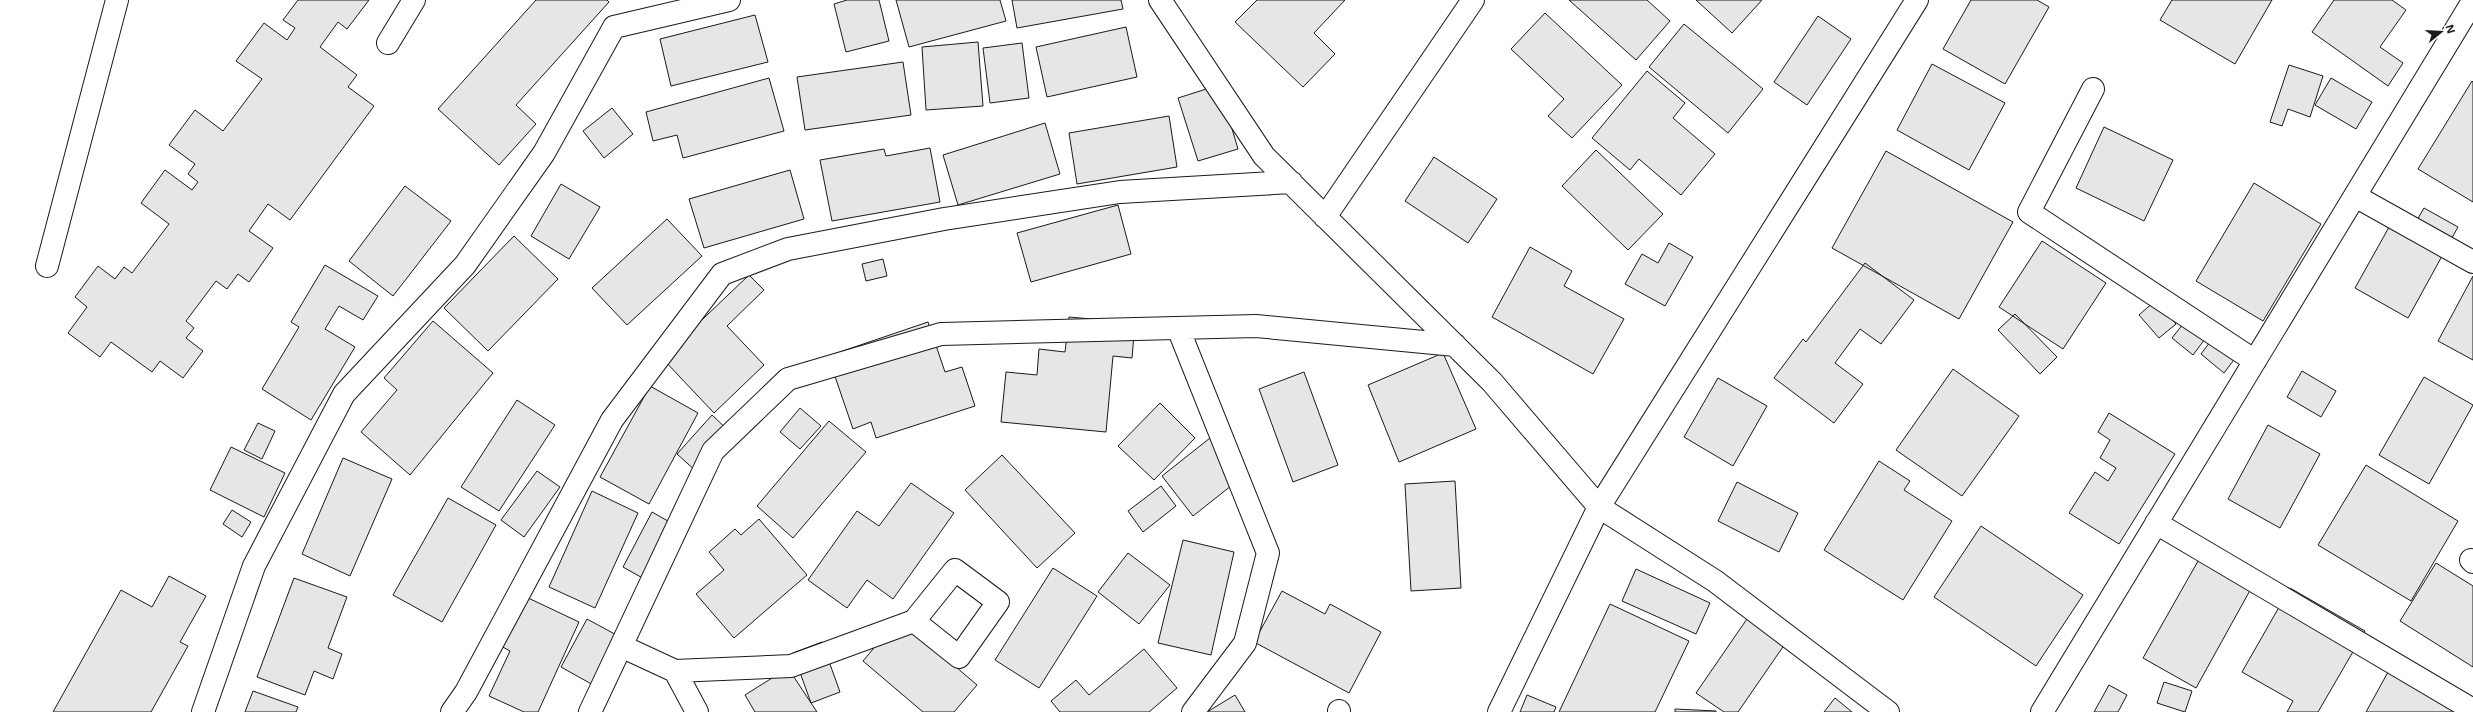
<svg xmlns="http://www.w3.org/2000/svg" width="2473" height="712" viewBox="0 0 2473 712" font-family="'Noto Sans',sans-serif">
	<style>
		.building { fill: #e6e6e6; stroke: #1a1a1a }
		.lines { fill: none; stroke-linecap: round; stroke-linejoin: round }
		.street-casing { stroke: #1a1a1a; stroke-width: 24 }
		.street { stroke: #fff; stroke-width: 22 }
	</style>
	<rect width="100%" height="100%" fill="#fff"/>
	<!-- building -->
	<path class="building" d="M298,0H369L347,29L338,22L320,47L357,75L348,87L374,106L290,220L268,204L249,231L273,248L249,282L238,274L227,289L216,281L186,321L194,328L186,338L203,351L183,378L160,361L152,372L111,342L100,357L68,333L87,307L75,297L98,266L115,279L124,267L132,273L169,224L141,203L165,170L192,190L198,182L188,174L195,164L169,145L195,110L223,131L262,79L236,61L264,23L287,40L295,28L283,20Z
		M536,0H607L609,2L516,105L536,124L499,165L438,109Z
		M847,0H879L889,41L846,52L834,4Z
		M896,0H1000L1006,21L909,47Z
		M1012,0H1121L1123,9L1017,28Z
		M1257,0H1345L1314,33L1335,54L1303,87L1235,22Z
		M1569,0H1647L1670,21L1636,60Z
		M1696,0H1762L1732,33Z
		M1971,0H2037L2049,7L2005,84L1943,49Z
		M2172,0H2272L2235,64L2160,20Z
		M2334,0H2392L2406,10L2380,47L2403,63L2388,86L2312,32Z
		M1545,13L1622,85L1572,138L1548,116L1564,99L1511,49Z
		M755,15L768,62L671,86L660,39Z
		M1818,16L1851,39L1807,105L1774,82Z
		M1684,24L1763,89L1728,133L1649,67Z
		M1126,27L1137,77L1047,97L1036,47Z
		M978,42L983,106L926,110L922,47Z
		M1022,43L1029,98L990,103L983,48Z
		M903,62L911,115L805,130L797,77Z
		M1932,64L2005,103L1969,170L1897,130Z
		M2289,65L2323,76L2310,117L2288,109L2282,126L2270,122Z
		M1647,71L1685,103L1673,118L1715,154L1681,195L1639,159L1630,170L1592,138Z
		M769,78L784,131L683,158L677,135L653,141L646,112Z
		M2331,78L2372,102L2356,129L2315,105Z
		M2472,81L2473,82V202L2418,169Z
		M1219,85L1238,149L1198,161L1178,98Z
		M612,108L633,134L604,158L583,131Z
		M1169,116L1177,167L1077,184L1069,133Z
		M1045,123L1060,174L958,205L943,155Z
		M2104,127L2173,160L2144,221L2076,188Z
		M930,148L940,202L832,221L820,160L884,149L886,156Z
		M1596,150L1663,214L1628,250L1562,186Z
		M1886,151L2013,222L1959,319L1832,248Z
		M1434,157L1497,199L1468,243L1405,201Z
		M790,170L804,219L704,248L689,199Z
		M2254,183L2321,224L2263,321L2196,281Z
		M561,184L600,207L569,259L531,236Z
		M405,186L451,221L393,296L349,261Z
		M1118,205L1131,254L1031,282L1017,233Z
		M2424,208L2458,227L2408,318L2355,288L2398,211L2416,222Z
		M667,219L702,256L627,325L592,288Z
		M514,236L558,279L488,351L444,308Z
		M2042,241L2106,283L2063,349L1999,307Z
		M1669,243L1693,257L1665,306L1625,284L1642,254L1658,263Z
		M1530,247L1572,271L1564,286L1624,319L1593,374L1492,317Z
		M883,259L887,276L866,281L862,264Z
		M1865,263L1914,300L1881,344L1860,329L1835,363L1863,384L1834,423L1774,378L1803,339L1806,342Z
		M325,265L378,296L363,320L339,306L325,329L355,347L311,420L262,389L299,327L291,322Z
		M749,275L764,290L727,326L764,365L714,413L662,358Z
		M2473,276V360L2438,341Z
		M2156,300L2176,324L2159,338L2139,315Z
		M2015,314L2057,357L2040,374L1998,330Z
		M2190,315L2211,331L2193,355L2172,338Z
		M1069,317L1135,323L1132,358L1113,356L1106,432L1001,422L1006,372L1037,375L1039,349L1065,352Z
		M433,321L493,373L410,475L361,432L397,390L384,378Z
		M928,322L945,372L962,367L975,406L876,438L871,422L853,429L828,356Z
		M2213,338L2236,357L2224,373L2201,354Z
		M1443,353L1476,429L1399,462L1368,385Z
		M1953,369L2019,416L1962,496L1896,450Z
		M2302,371L2336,391L2321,417L2287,397Z
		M1304,372L1338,465L1293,482L1259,389Z
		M2424,377L2473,405L2429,484L2379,455Z
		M1718,378L1767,406L1733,466L1684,437Z
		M650,386L698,413L649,504L600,477Z
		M517,400L555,425L499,511L461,487Z
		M1160,403L1195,438L1154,480L1118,446Z
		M800,408L821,426L800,449L780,432Z
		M2109,413L2175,454L2119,544L2069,513L2095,472L2108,481L2116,468L2100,458L2110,440L2098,432Z
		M712,415L732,434L697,472L677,454Z
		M829,421L866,452L793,538L757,506Z
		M258,423L275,431L262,459L244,450Z
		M2268,425L2320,454L2280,528L2228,499Z
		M1210,438L1241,478L1193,516L1162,476Z
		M231,447L285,473L264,517L210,490Z
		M1002,455L1075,533L1037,568L965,490Z
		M343,458L392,479L350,576L302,554Z
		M1879,461L1910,481L1904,490L1952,521L1903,600L1824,550Z
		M2366,465L2458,521L2411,601L2318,545Z
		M537,471L560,487L524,537L501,520Z
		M1455,481L1461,588L1411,591L1405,484Z
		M1737,482L1798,513L1779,552L1718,521Z
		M911,483L954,513L893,599L867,580L847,608L808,580L857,511L879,526Z
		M1161,486L1176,506L1143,532L1128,511Z
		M592,491L638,513L595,608L549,587Z
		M448,498L496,525L442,622L393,595Z
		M232,510L251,522L242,537L223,524Z
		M652,512L675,525L646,580L623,567Z
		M759,519L807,575L734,638L696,594L724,570L709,552L735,529L741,535Z
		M1981,526L2083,595L2036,666L1934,597Z
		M1183,540L1234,552L1211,655L1158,643Z
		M2206,547L2258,576L2196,688L2143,658Z
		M1128,553L1170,585L1139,624L1098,592Z
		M2436,563L2473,586V667L2400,621Z
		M1053,568L1097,596L1039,688L995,660Z
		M1636,569L1710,603L1696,634L1622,601Z
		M169,576L206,596L180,642L188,646L151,712H53L121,590L152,607Z
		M294,578L347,597L328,648L342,654L333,679L314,671L305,695L257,677Z
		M2290,588L2365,631L2318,712H2287L2293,701L2242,672Z
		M1282,591L1325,614L1330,604L1381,632L1349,693L1254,642Z
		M524,596L579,622L538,712H524L489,696L510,651L501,646Z
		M1610,604L1689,641L1655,712H1559Z
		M1749,616L1787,641L1738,712H1724L1696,693Z
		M899,618L977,685L954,712H923L863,661Z
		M587,619L622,638L595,686L561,667Z
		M822,642L840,692L811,703L793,653Z
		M1144,649L1177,688L1149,712H1060L1051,701L1076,680L1089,695Z
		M2393,663L2456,712H2366Z
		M788,668L817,712H755L745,695Z
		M2164,682L2192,691L2185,712L2157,703Z
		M2109,685L2127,695L2118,712H2094Z
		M253,691L298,707L296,712H245Z
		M1235,695L1245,712H1207Z
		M1527,695L1556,707L1554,712H1520Z
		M1835,698L1852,712H1824Z
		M1675,709L1716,711V712H1675Z"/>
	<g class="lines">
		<defs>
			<path id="street" d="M1160,0L1264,156L1492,382L1599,507L1715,581L1888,712
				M388,43L414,0
				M2093,89L2029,212L2255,361
				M2355,196L2473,262
				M1325,217L1473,0
				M47,266L117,0
				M1178,328L1268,553L1245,643L1193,712
				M2156,523L2473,710
				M2471,560L2473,562
				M621,646L675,671L697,712
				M675,671L791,666L914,621L959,657L998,602L955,570L914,621
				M203,712L254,566L344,394L465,265L544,153L614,27L729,0
				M452,712L466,692L612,420L722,274L788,249L944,219L1120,192L1291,182
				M590,712L713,451L788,379L941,334L1256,326L1455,345
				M1339,712V711
				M1499,712L1599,507L1917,0
				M2042,712L2473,1"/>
		</defs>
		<!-- street casing -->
		<use href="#street" class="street-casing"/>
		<!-- street -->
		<use href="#street" class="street"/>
	</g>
	<!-- north arrow -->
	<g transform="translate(2441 32) rotate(72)" stroke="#ffffff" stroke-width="3" paint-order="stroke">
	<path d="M0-3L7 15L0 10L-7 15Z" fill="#1a1a1a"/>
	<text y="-6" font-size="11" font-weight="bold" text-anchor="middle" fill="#1a1a1a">N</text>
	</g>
</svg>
